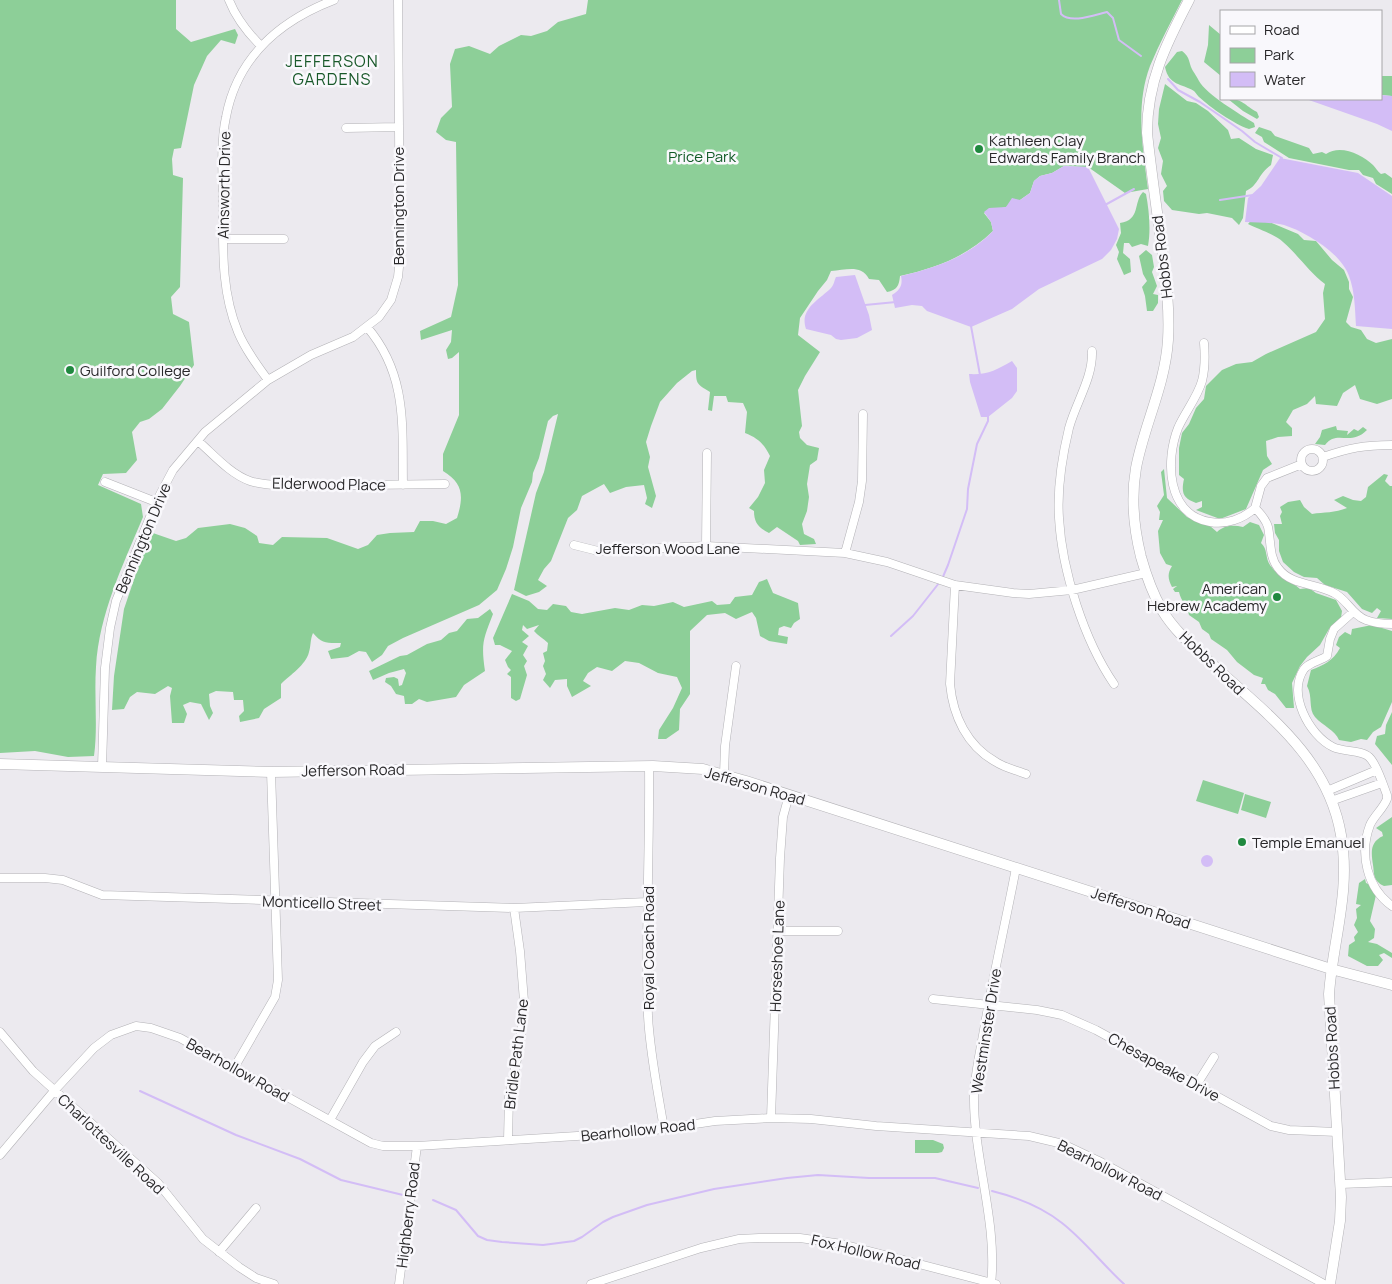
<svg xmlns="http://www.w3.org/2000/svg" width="1392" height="1284" viewBox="0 0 1392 1284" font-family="Manrope,sans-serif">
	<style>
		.green { fill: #8dcf98 }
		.water { fill: #d3bdf6 }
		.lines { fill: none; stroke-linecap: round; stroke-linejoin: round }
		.stream { stroke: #d3bdf6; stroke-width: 2 }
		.minor-casing { stroke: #b3b2b6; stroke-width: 9 }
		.tertiary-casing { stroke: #b3b2b6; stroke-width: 11 }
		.minor { stroke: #fff; stroke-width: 8 }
		.tertiary { stroke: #fff; stroke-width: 10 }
		.poi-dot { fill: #20893f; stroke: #f9f8fc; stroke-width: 2 }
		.labels { text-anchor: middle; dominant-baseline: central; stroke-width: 5; stroke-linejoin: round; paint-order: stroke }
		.poi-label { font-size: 15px; fill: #29282a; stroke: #f9f8fc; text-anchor: start }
		.park-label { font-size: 15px; fill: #125a27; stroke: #f9f8fc }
		.street-label { font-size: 15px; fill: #29282a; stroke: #f9f8fc }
		.neighbourhood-label { font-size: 16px; letter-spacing: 1px; fill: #19592a; stroke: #f9f8fc }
	</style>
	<rect width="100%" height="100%" fill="#eceaef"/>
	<!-- green -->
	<path class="green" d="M0,0H176V29L191,42L235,29L238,35L235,44L221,40L207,56L194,85L181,148L174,149L172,159L173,175L183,178L180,287L171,297L173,314L189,322L194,365L180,386L162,409L149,419L140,422L132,432L137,460L126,473L103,474L98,485L141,504L143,517C123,565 99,614 96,667C94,697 98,727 94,756L68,757L35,751L0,753Z
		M588,0H1182C1171,22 1159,44 1150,66C1135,106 1143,149 1148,189L1125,193L1088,167L1064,166L1052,173L1040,176L1034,181L1030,193L1020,200L1006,207L984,213L991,222L993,231C966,257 936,268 900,276C899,286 897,290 887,292L879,280L869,279C861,264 846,270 831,271L827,280L818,291L800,318L798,335L820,352L805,376L798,390L802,426L799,432L800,438L807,445L819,448L817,460L810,465L807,484L809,497L807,511L802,524L804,534L814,539L816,544L800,545L798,541L777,527L769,533C759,528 754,523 754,511L749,508L758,497L765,483L764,470L770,456C764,444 758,438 745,433L747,412L743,403L728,402L726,396H714L712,411L708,410L710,392C697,384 696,384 696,370L692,371L677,383L660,402L651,426L646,442L650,457L648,467L656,496L652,508L645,504L647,498L644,485L626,487L610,493L604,484L582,496L577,510L568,518L551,561L544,569L538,580L547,586L539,592L526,596L514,590L536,493L544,472L558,414L553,416L548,421L539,458L533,473L532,482L521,508L513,547L506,569L497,590L479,605L403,638L388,646L382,655L372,662L366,652L359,651L348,657L331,659L328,651L340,647L341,643C327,643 322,644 313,633C310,640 311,646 309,652C306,665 290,675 281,684V698L264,709L259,718L240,722L239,716L244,711L243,700H234L233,692L216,691L209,694L210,706L213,713L209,720L201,704L190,702L183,705L187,714L184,723H172L170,696L172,688L168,686L155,694L137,692L130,697L124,709L112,710L114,676L124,609L150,532L176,541L186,538L198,528L230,524L245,528L257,536L259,543L273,545L282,537L327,538L358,549L368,545L377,535L390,533L414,532L420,521H433L446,524L457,518C464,496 463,483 443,471V454L459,415V352L452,358L448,359L446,350L451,342L452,330L421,340L420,331L451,317L458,285L456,142L446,140L436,132L441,118L452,107L450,64L455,49L469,46L490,54L499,46L521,35L531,36L547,31L558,22L586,14Z
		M1209,25L1221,35V76L1204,62L1208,45Z
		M1182,51C1191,58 1188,62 1193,71C1195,74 1197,77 1199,81C1206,94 1241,115 1254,123L1255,127L1249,129C1234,124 1211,108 1199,97C1198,96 1195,92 1194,91C1181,83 1169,86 1165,67L1177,52Z
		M1381,76H1392V96L1381,95Z
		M1165,84L1187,101L1196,103L1208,111L1228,130L1231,139L1239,138L1256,149L1273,155L1271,165C1258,174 1259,185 1246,191L1243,218L1239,225L1232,218L1207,213L1199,214L1172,210L1164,201L1163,191L1167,186L1161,174L1163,161L1158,148L1161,138L1158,124L1159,109Z
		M1228,99C1243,99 1244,105 1257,112L1259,117L1257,119L1243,111Z
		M1259,127L1271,131L1275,136L1309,148L1313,154L1322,152L1326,154C1340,144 1362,154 1373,165C1376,168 1377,171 1381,174L1385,173L1392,178V194L1376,184L1373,178L1363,175L1359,170H1349L1289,158L1264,142L1262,137L1255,133Z
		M1143,192L1146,194C1149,210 1151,229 1148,246L1141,244L1132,247L1129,243H1124L1123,253L1130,259L1131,272L1124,275L1117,259L1119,252L1116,245L1121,233L1120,223C1141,220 1133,202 1143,192Z
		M1255,216L1298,234L1304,240L1316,241L1332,260L1344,270L1349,282V289L1353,297L1346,322L1351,327L1361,330L1367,339L1376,343L1392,339V399L1377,404L1360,399L1355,385L1343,393L1337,406L1316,404L1315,396L1307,404L1293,410L1286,422L1292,428V436L1278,437L1266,441L1267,456L1272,464L1263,470L1246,509L1220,519L1196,510L1202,507V501L1196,503C1183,498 1181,493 1184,479L1179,475V448L1182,433L1189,424L1196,408L1204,399L1206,386L1222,370L1236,364L1252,362L1266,354L1316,332L1325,319L1323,293L1325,284C1309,272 1298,255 1283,242C1276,235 1258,229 1248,224Z
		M1146,250L1152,255L1154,267L1152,272L1157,286L1153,294L1158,295V303L1153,311H1147L1145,296L1142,287L1147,281L1143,274L1139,256Z
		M1336,426L1337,430L1348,431L1347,435L1354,429L1358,431L1363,427L1367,430C1350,447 1337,429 1325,445L1315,444L1320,437L1322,430Z
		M1164,469L1167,498L1187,517L1210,526L1217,532C1225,525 1233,525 1243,527L1250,522L1259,525L1264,535L1261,543C1268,549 1265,558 1270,565C1277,576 1291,581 1300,589L1309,588L1316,593L1336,600L1342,611L1341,618L1329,629L1320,645L1307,657L1300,666L1292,683L1294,708H1286L1275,694L1268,690L1265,684H1261L1263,678L1254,675L1237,662L1227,650L1211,639L1209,634L1202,629L1199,622L1189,615C1187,606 1181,601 1179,592H1175L1173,589L1177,586L1172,587C1168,579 1167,574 1172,566L1166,564L1160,553L1158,531L1163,520H1159L1160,512L1157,506L1164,495L1161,472Z
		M1384,474L1388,475L1385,481L1390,486H1392V619L1377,618L1381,611L1377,608L1372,613L1362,609L1347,592L1325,585L1317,578L1304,577L1294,572L1283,562L1279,551V540L1275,533L1274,524H1282L1280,516L1282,512L1280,507L1288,502L1300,500L1304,507L1312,514C1324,512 1335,513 1347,508L1334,500L1343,496L1353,500L1361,501L1366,497L1368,487Z
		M767,579L773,593L798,603L800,619L794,623L791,628L784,626L779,628L778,635L788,637L787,644L769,641L760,636L756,618L752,612L736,619L725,613L707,615L690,631V694L680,709L679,730L666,739H658L659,730L673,708L682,688L677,677L658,673L639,663L625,661L612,671L597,667L588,673L583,681L591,686L572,697L567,686V679L555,680L550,688L543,680L546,674L543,666L545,661L543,653L547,651L548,643C543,638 538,636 534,631L539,625L527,629L523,625L522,630L529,636L522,642L528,646L523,655L527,661L524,666L527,675L520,699L516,701L511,698V677L507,674L511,670L508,667L505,660L512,651L500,645H495L493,638L512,594L529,601L538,609L547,610L553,604L566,606L571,612L582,614L615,608L629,610L642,605L654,606L673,602L684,607L712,601L717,605L730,604L735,597L752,595L759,582Z
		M490,609L493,614C483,640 481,643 485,671L464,685L456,697L427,702L419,699L412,704H405L404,696L396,694L391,686L385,682L386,678L394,677L398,679L399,686L402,685L406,673L404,669L389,673L373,680L369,671L400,656L407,655L427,644L441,640L449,633L457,631L467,619L478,618Z
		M1372,625L1392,631V702L1381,727L1373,732L1367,740L1361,739L1351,742L1339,740C1335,730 1323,726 1315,717C1308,709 1313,696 1307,686L1311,670C1324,665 1333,661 1340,648L1336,645L1339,637L1345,632L1351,635L1352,629Z
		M1392,712V765L1375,744L1377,736L1385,734L1386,725Z
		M1203,780L1244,793L1238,814L1196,801Z
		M1245,794L1271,802L1266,818L1241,810Z
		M1392,817V885L1384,886C1381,885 1379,883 1377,881C1373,876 1374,870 1373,865C1371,852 1370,842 1383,836L1382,832L1376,828Z
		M1365,879L1366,883L1373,886L1376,895L1370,921L1375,929L1374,938L1368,942L1377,944L1392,953V958L1384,953L1379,955L1383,960L1378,966H1367L1348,956L1349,945L1355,941L1354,937L1358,932L1354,925L1357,918L1356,909L1361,905L1356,904L1359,883Z
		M915,1140H933L943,1144L944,1148L942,1152L938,1153H915Z"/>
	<!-- water -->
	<path class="water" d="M1381,95L1392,96V131L1377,124L1306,99H1381Z
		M1280,158L1358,173L1392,196V329L1356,326C1355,310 1355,292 1349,276C1341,253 1306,232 1284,225C1272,222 1257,223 1245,222L1248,198L1261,186Z
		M1064,166L1088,167L1119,229L1117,239L1111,250L1102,259L1039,289L1012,309L971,327L927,311L922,306L912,305L895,308L892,295C900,290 903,285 901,276C935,268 968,257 993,231L991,222L984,212L989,208L1006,207L1012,198L1020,200L1030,193L1034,181L1040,176L1052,173Z
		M855,275L869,315L872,330L857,338L841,340L836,339L831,335L806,329C799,309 819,300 831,288C834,285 834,281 836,277Z
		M1012,361L1017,368V391L1012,398L988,417H981L970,382L969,374C988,375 996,370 1012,361Z
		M1201 861a6 6 0 1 1 12 0a6 6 0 1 1-12 0Z"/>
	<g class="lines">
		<!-- stream -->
		<path class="stream" d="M1059,0L1061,14C1071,24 1094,15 1107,12L1113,18L1119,40L1141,56
			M1168,79L1178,90L1200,102L1242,131L1255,142L1282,158
			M1220,200L1253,195
			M1105,205L1134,189
			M865,305L896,302
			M971,326L980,375
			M942,579L948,565L967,509L968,489L977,444L988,421V416
			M891,636L913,616L939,583
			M140,1091L236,1135L300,1159L341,1180L403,1195
			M992,1191C1016,1197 1042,1207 1062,1223C1085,1241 1103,1265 1124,1284
			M433,1200L456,1210L478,1236L487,1240L502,1242L543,1245L574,1241L582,1237L603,1222L613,1217L647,1205L714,1189L787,1178L818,1175L869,1178H935L978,1188"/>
		<defs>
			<path id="minor" d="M229,0C236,18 247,32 261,46
				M346,128L398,127
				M223,239H284
				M367,327C408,375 402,427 403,485
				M1204,343C1205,355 1205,369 1202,381C1197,398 1185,412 1178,428C1165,461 1167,515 1210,522C1226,525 1243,519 1255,508
				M1092,351C1093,378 1076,402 1069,428C1062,457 1057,488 1059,518C1062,571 1084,640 1114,684
				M268,380C257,365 245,349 238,332C221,291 223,248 223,205C223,176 220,145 226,117C237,58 279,21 334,0
				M198,441C213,454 230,474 250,481C262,485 276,485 289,486L445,484
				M1301 460a11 11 0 1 1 22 0a11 11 0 1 1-22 0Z
				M1323,457C1349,448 1364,445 1392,445
				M105,482L156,502
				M1255,508C1261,514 1266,520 1268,527C1271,541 1269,557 1278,568C1291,586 1316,583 1334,593C1347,599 1352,615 1366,620C1374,623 1383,624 1392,624
				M1255,508L1261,486L1267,478L1302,464
				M574,545L598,551L706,546L845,553L887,562L955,585L1013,593L1029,594L1072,590L1146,573
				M706,546L707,453
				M845,553L859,502L862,481L863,414
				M955,585L950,684C953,716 967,746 996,762C1005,768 1016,770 1026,774
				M1353,612L1334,629L1330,639L1327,656C1320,661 1310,662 1304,669C1287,694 1309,735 1333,747C1343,752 1362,750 1369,757C1377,764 1383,785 1387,795V799C1383,809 1374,816 1370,825C1359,854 1367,888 1392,906
				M649,766C650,849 645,933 648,1016C650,1054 658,1092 664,1129
				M102,767L105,668L110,628L116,601L156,502L173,470L205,432L268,380L311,355L353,337L379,317L391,300L398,277L400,257L398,0
				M724,774L725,746L736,666
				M1327,791L1377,770
				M1331,801L1382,783
				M0,878H45L63,880L102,895L514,908L647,902
				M779,931H838
				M933,999L1037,1010L1062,1015L1096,1030L1271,1126L1289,1130L1337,1132
				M0,1032L33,1071L158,1183L203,1239L239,1267L256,1278L274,1284
				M234,1068L275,997L278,980L271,772
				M1197,1084L1214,1057
				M771,1118L780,858L783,817L789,795
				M330,1120L363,1062L375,1046L396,1032
				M508,1140L509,1097L520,1045L524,1001L520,951L514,908
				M0,1155L54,1091L94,1048L111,1035L136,1026L151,1028L180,1038L371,1143L383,1146H417L642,1132L715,1121L771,1118L811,1119L876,1126L1029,1136L1063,1144L1099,1161L1324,1284
				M1341,1184L1392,1182
				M219,1252L256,1208
				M399,1284L417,1146
				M591,1284L701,1248L739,1239L759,1238H800L842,1244L996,1284
				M991,1284C998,1223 973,1157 974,1095C975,1072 981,1048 985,1024C994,972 1006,920 1016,868"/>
			<path id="tertiary" d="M1189,0C1166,44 1147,82 1147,133C1151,169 1156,205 1161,241C1165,274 1170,306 1168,340C1165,386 1144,425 1136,468C1131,497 1134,529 1141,557C1146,575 1153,594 1162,610C1175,632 1195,648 1213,665C1267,714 1328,758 1341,835C1351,891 1333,939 1329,994L1341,1197L1340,1221L1330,1284
				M0,764L271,772L653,766L703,769L746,781L1331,969L1392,985"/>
		</defs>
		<!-- minor casing -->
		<use href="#minor" class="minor-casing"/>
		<!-- tertiary casing -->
		<use href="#tertiary" class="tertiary-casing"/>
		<!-- minor -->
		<use href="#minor" class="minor"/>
		<!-- tertiary -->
		<use href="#tertiary" class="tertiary"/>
	</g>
	<!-- markers -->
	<g class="poi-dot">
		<circle cx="979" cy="149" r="5"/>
		<circle cx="70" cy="370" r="5"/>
		<circle cx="1277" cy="597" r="5"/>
		<circle cx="1242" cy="842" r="5"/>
	</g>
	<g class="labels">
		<!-- poi labels -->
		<g class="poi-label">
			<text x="989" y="140">Kathleen Clay<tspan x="989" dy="17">Edwards Family Branch</tspan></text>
			<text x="80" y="370">Guilford College</text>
			<text x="1267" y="588" text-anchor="end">American<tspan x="1267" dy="17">Hebrew Academy</tspan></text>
			<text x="1252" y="842">Temple Emanuel</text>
		</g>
		<!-- park labels -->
		<g class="park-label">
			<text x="702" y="156">Price Park</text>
		</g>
		<!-- street labels -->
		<g class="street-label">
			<text transform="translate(224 185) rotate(-89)">Ainsworth Drive</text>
			<text transform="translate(398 206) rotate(-90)">Bennington Drive</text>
			<text transform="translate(1162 257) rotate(-97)">Hobbs Road</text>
			<text transform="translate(329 484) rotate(1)">Elderwood Place</text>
			<text transform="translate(143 538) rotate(-67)">Bennington Drive</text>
			<text x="668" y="548">Jefferson Wood Lane</text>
			<text transform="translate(1212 663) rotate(44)">Hobbs Road</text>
			<text transform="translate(353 770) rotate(-1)">Jefferson Road</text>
			<text transform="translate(755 786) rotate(16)">Jefferson Road</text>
			<text transform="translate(322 903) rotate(2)">Monticello Street</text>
			<text transform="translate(1141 908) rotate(18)">Jefferson Road</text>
			<text transform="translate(648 948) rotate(-90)">Royal Coach Road</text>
			<text transform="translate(777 956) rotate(-88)">Horseshoe Lane</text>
			<text transform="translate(986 1031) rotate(-81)">Westminster Drive</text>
			<text transform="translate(1332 1048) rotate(-93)">Hobbs Road</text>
			<text transform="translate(516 1054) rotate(-83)">Bridle Path Lane</text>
			<text transform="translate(1164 1067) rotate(29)">Chesapeake Drive</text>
			<text transform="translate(238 1070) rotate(29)">Bearhollow Road</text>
			<text transform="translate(638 1130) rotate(-6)">Bearhollow Road</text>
			<text transform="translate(111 1144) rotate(43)">Charlottesville Road</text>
			<text transform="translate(1110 1170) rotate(27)">Bearhollow Road</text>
			<text transform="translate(408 1215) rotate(-83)">Highberry Road</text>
			<text transform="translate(866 1252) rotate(13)">Fox Hollow Road</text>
		</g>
		<!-- neighbourhood labels -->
		<g class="neighbourhood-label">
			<text x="332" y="61">JEFFERSON<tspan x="332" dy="18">GARDENS</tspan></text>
		</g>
	</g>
	<!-- legend -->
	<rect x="1220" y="10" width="162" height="90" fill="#f9f8fc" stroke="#a6a5a8"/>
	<rect x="1230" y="26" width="25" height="8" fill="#ffffff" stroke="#a6a5a8"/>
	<text x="1264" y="35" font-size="15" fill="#29282a">Road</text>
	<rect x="1230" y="48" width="25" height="15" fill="#8dcf98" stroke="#a6a5a8"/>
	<text x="1264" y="60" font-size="15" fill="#29282a">Park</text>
	<rect x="1230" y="72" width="25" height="15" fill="#d3bdf6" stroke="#a6a5a8"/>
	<text x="1264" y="85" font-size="15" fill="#29282a">Water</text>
</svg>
